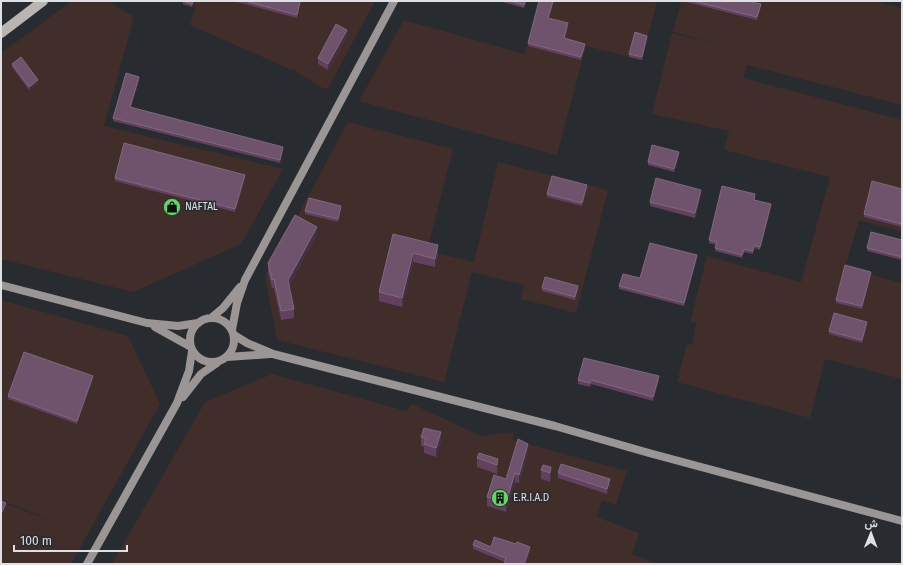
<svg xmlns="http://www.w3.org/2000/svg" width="903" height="565" viewBox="0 0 903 565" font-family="'Fira Sans',Vazirmatn,sans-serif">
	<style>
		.industrial { fill: #412d2a }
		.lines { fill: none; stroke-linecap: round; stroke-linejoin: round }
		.secondary { stroke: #9b9695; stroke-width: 8 }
		.primary { stroke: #bab4b2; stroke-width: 10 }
		.wall { fill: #61415e }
		.shaded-wall { fill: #453146 }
		.building { fill: #6f526c; stroke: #80697f }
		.labels { text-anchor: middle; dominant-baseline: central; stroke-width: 3; stroke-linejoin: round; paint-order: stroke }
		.poi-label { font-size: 10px; fill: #dee1e4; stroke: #282c30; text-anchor: start }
	</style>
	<rect width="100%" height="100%" fill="#282c30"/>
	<!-- industrial -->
	<path class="industrial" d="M72,1H108L134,17L104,126L283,169L241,244L133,292L1,259V53Z
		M177,1H375L328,88L324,89L297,72L296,69L292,70L190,25L196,6L183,5V3Z
		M540,1H657L642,60L586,46L557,155L359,101L404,20L524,54Z
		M681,1H874L902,8V105L747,65L743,78L902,120V232L859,220L845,268L902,283V379L825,359L810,418L677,382L687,344L692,345L696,322H690L707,256L801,282L830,177L724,150L729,131L652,114L672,33L728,47L673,32Z
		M348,122L453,149L427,251L474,262L498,162L608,190L576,313L521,299L524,285L472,272L444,382L277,340L265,276Z
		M1,300L128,336L160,404L71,564H1V502L57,523L1,500Z
		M272,374L406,411L412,404L481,436L514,432L513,440L627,471L616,505L602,500L597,517L639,533L632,554L658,564H112L205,402Z"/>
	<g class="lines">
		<!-- secondary -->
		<path class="secondary" d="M1,285L147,323L178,326L198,323
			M190 340a22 22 0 1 1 44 0a22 22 0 1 1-44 0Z
			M211,318L223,308L240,287
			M155,327L191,347
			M232,330L237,303L245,280L394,1
			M234,335L247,343L273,354L555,426L649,453L902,521
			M227,357L270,354
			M183,397L201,374L217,363
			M87,564L177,403L189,371L192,351"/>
		<!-- primary -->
		<path class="primary" d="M1,33L43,1"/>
	</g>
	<!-- wall -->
	<path class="wall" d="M183,1H194L192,7L183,4Z
		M233,1H297L300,5L297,18Z
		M499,1H526L524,8Z
		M539,1H554L549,18L568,26L565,38L585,47L581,60L528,46V43Z
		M682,1H747L761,7L757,20Z
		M347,36L328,70L318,64V58Z
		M647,39L642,60L629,57V54Z
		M12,64L38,83L29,90L12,67Z
		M139,80L131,107L283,150L280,163L113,121V118Z
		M679,155L674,172L648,165V162Z
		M115,178H245L235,212L115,181Z
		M587,188L582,206L547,197V194Z
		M902,189V227L864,217V214Z
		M701,194L695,218L650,206V202Z
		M755,197L754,200L771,207L760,250L754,248L753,254L744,252L742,258L715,251L716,245L709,243V240Z
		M341,209L338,222L305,214V211Z
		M393,234L438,254L435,267L413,262L402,307L379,301V292Z
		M317,235L289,286L294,309V318L281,320L274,288H272L268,272V263Z
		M902,240V260L867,251V248Z
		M697,258L684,306L619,289V286Z
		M871,275L862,309L836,303V300Z
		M542,288L578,289L575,300L542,291Z
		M867,325L862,343L829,334V331Z
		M93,379L77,424L8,399V396Z
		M578,380H659L653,401L591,384L590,387L578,384Z
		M421,437L441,441L436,457L424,453V447L421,446Z
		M528,453L519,483L515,482L506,512L487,506V497L506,479Z
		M477,458L498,459V468L497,474L477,467Z
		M551,467V476L550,482L541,479V470Z
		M558,473L610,484L607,494L558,478Z
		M516,544L530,551L526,564H504L505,562L473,549V545L491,547Z"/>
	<!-- shaded-wall -->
	<path class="shaded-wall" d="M553,1H554L548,21V18Z
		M300,2V5L297,18V15Z
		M761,4V7L757,20V17Z
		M568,23V26L564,41V38Z
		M347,30V36L328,70V64Z
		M647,36V39L642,60V57Z
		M585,44V47L581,60V57Z
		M139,77V80L130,110V107Z
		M38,80V83L29,90V87Z
		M283,147V150L280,163V160Z
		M679,152V155L674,172V169Z
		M245,175V178L235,212V209Z
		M587,185V188L582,206V203Z
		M701,190V194L695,218V213Z
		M771,204V207L760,250V247Z
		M341,206V209L338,222V219Z
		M317,227V235L288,289V280Z
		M438,245V254L435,267V259Z
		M413,253V262L402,307V298Z
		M697,255V258L684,306V303Z
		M871,272V275L862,309V306Z
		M578,286V289L575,300V297Z
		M867,322V325L862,343V340Z
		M93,376V379L77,424V421Z
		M659,376V380L653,401V397Z
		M441,432V441L436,457V448Z
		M528,444V453L519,483V475Z
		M498,459V468L497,474V465Z
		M551,467V476L550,482V473Z
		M515,473V482L506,512V503Z
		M610,479V484L607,494V489Z
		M6,503V506L1,517V514Z
		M530,547V551L526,564H524Z"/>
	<!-- building -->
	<path class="building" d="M183,1H193L192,4Z
		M245,1H297L300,2L297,15Z
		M510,1H526L524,5Z
		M539,1H553L548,18L568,23L564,38L585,44L581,57L528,43Z
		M693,1H747L761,4L757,17Z
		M336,24L347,30L328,64L318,58Z
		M635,32L647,36L642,57L629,54Z
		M21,57L38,80L29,87L12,64Z
		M126,73L139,77L130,107L283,147L280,160L113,118Z
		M124,143L245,175L235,209L115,178Z
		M652,145L679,152L674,169L648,162Z
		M552,176L587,185L582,203L547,194Z
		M656,178L701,190L695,213L650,202Z
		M872,181L902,189V224L864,214Z
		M722,186L755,194L754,200L771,204L760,247L754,245L753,251L744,249L742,255L715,248L717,242L709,240Z
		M309,198L341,206L338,219L305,211Z
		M295,215L317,227L288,280L294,309L281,311L274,279L272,280L268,263Z
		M871,232L902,240V257L867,248Z
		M393,234L438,245L435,259L413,253L402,298L379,292Z
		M650,243L697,255L684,303L619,286L623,274L640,278Z
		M845,265L871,272L862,306L836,300Z
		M545,277L578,286L575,297L542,288Z
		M834,313L867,322L862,340L829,331Z
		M24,352L93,376L77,421L8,396Z
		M584,358L659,376L653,397L591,380L590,383L578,380Z
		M424,428L441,432L436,448L424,444L426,439L421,437Z
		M518,439L528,444L519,475L515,473L506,503L487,497L494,475L506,479Z
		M479,453L498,459L497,465L477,458Z
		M561,464L610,479L607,489L558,473Z
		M543,465L551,467L550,473L541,470Z
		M1,501L6,503L1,514Z
		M494,537L516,544L517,542L530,547L524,564H504L506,558L473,545L475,540L491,547Z"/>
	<!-- icons -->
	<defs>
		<symbol id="shop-disc" viewBox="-11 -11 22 22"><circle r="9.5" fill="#63d469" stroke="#282c30"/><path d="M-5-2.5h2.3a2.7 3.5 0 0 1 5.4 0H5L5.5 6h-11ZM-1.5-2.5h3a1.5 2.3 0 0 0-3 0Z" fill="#111"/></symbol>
		<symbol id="building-disc" viewBox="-11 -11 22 22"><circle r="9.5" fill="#63d469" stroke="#282c30"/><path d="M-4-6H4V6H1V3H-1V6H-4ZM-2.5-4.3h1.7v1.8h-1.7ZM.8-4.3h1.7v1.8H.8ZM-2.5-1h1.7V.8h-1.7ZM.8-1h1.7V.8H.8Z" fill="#111"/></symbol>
	</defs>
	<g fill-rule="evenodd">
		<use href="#shop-disc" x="162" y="197" width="20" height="20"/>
		<use href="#building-disc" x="490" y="488" width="20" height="20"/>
	</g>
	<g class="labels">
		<!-- poi labels -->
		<g class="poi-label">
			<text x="185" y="207">NAFTAL</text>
			<text x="513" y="498">E.R.I.A.D</text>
		</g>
	</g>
	<!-- border -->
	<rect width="903" height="565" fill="none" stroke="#dee1e4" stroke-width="4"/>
	<!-- north arrow -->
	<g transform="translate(871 533) rotate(1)" stroke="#282c30" stroke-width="3" paint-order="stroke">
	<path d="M0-3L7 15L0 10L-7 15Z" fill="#dee1e4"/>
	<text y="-6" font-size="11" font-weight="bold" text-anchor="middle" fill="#dee1e4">ش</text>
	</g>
	<!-- scale -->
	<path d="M14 545v6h113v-6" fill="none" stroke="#dee1e4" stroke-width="2"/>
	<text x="20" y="545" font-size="12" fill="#dee1e4" stroke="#282c30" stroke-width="3" paint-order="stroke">100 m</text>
</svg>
